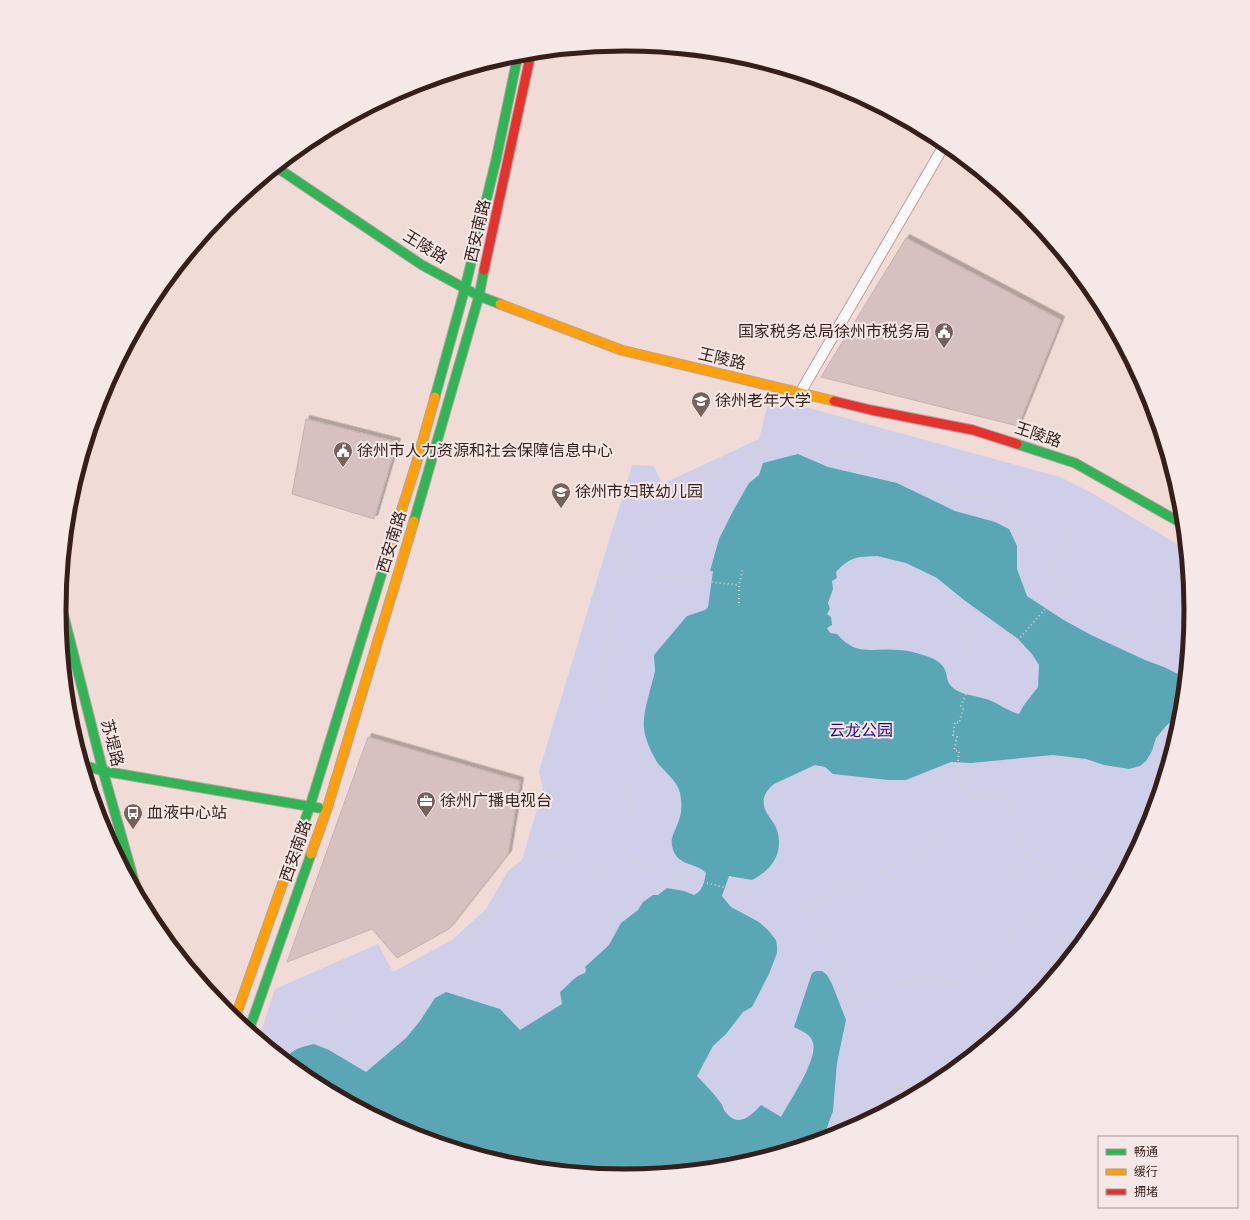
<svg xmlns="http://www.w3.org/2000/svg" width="1250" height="1220" viewBox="0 0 1250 1220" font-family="'Alegreya Sans','Noto Sans SC',sans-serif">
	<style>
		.green { fill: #d0cfea }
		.water { fill: #59a7b4; fill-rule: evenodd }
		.building { fill: #d7c1c0; stroke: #c6b2b1; filter: url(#shadow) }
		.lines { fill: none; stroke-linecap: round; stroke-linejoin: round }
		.street-casing { stroke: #b7a29e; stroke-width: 12 }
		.fast-casing { stroke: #b7a29e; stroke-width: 11 }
		.slow-casing { stroke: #b7a29e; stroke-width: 11 }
		.jam-casing { stroke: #b7a29e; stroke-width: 11 }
		.path { stroke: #d6d0ce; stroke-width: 2; stroke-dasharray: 1 3; stroke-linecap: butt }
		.street { stroke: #fdfaf9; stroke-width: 10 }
		.fast { stroke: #30b455; stroke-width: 9 }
		.slow { stroke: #ff9f0a; stroke-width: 9 }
		.jam { stroke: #e5322d; stroke-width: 9 }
		.labels { text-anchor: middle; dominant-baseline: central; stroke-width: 4; stroke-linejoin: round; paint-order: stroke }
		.street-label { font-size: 16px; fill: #361f1a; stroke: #f6e8e6 }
		.poi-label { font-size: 16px; fill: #361f1a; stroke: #f6e8e6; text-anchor: start }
		.park-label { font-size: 16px; fill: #1e0593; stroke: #f6e8e6 }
		.rim { fill: none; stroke: #361f1a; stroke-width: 5 }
	</style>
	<defs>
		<filter id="shadow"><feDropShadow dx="3.5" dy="-3.5" stdDeviation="0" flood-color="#0004"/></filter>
	</defs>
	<rect width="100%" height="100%" fill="#f0dbd6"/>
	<!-- green -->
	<path class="green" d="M769,399L809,408L1060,477L1092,493L1185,549L1191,610L1180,721L1148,827L1095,925L1025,1010L939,1081L841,1133L735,1165L625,1176L514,1165L408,1133L310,1080L259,1038L275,989L378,944L393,972L452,940L486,909L508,871L522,860L543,789L539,771L632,465L654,466L662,484L759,439Z"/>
	<!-- water -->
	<path class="water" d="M798,454L828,467L897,483L955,511L995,522L1009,529L1017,546V569L1027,596L1062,619L1091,635L1145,660L1164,667L1180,675L1184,680L1181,713L1166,726L1156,738L1152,751L1146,761L1140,766L1129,769L1104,765L1086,759L1053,755L971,763L951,762L906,780H888L833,774L825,767L815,765L774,784C768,789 762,796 764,805C765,814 774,821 777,830C784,853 772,870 752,880L729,876L722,896L731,907L759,922L768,930L776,940L777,946V953L769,974L752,1007L743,1012L726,1034L713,1046L697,1076C705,1085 714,1093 720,1102C722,1104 723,1108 724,1110C737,1129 750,1117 761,1105L781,1117C790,1101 818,1059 813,1043C811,1034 802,1031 794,1027L812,973L816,971H822L827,975L832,984L846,1020L837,1063L833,1111L825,1133L819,1140L735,1165L625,1176L514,1165L408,1133L310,1080L286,1061C289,1049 303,1047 314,1044L329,1050L366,1072L406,1038L420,1021L435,998L446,992L500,1009L520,1030L562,1004L560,992C568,986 575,975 585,973L586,970L585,967L609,945L621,923L638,910L643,902L653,895H658L667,888L684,891L694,895C703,891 704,882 706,873C697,863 680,866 674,852C668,838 675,833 679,820C682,812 682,802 680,793C677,780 664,772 657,762C651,752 645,739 644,728C642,713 652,686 655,671C655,666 654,660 654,655L687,616L705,610L708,607L713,571H710L719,539L733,511L749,483L759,475L763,463ZM877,556L906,563L937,578L964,600L1018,639L1032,654L1039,665L1038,687L1024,705L1019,714C1008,711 999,704 989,700C976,695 962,696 952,687C946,681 948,677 945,670C943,664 935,659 929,657C920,654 909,650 899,650C874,647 857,658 837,634L830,633L827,628L832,625L831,617L827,614L830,609L828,603L833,589L832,581L837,578L836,572C851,556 857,557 877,556Z"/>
	<!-- building -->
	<path class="building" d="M906,238L1061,320L1018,426L821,377Z
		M306,419L397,442L374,519L292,494Z
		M368,737L520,781L508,854L449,929L397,958L372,929L287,962Z"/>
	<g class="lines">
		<defs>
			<path id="street" d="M800,393L945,144"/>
			<path id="fast" d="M276,167L422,265L479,296L500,304
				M435,397L465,288L496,160L518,55
				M1017,444L1075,463L1183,524
				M414,521L479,296L484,270
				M60,601L103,771L137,891
				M83,765L103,771L319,808
				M287,871L310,806L385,563
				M249,1030L311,854"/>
			<path id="slow" d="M500,304L621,350L834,401
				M385,563L417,461L435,397
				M69,714L76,740
				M311,854L327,809L414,521
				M235,1018L287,871"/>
			<path id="jam" d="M484,270L531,53
				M834,401L871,410L973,430L1017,444"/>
		</defs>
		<!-- street casing -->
		<use href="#street" class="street-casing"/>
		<!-- fast casing -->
		<use href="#fast" class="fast-casing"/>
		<!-- slow casing -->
		<use href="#slow" class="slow-casing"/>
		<!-- jam casing -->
		<use href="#jam" class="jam-casing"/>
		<!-- path -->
		<path class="path" d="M1061,549L1166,601L1154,623L1155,650
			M623,561L663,577L739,585
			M1051,568L1092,493
			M739,603V585L743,568
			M972,797L961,789L955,763L958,761L959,751L954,750L957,737L953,735L955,722L959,723L963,709L961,706L967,692L958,684L959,674L968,643L963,638L965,630L971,627L975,632C995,629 1001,626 1018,640L1047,607L1066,588
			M1004,799L1006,793L1034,760L1042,758H1070L1115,770L1127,771L1140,768L1148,763L1153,757L1157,742L1163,733L1179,724
			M637,862L636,825L628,795L613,756L609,741L602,673L611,610L616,585L623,561L638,530L652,511L669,496L765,450L791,444L879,463L898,468L948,494L964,497H983L1000,502L1013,512L1057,577L1095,619L1144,645L1186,664
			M1099,880L1134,852
			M808,907L896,1088
			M1085,937C1081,938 1077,940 1073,940C1028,943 1019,874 1063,868C1073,866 1081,867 1090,872C1100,879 1107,890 1107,902
			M1073,952V940
			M1059,969C1044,968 1032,960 1022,951C1013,943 1007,931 1005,919C995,870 1041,829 1089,844C1103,849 1114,860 1124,872
			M854,1002L897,983L929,980L960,982L982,969L999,952L1011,936L1038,920
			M279,1054L285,1044L311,1023L345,1011L461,944L493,910L517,871L538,859L563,856L599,870H613L637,862L689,879L808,907L931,847L968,799C981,792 997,792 1008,803L1028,854L1049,873
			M878,1113C880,1091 903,1081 922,1090"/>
		<!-- street -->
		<use href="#street" class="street"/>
		<!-- fast -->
		<use href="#fast" class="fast"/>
		<!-- slow -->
		<use href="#slow" class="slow"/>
		<!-- jam -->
		<use href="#jam" class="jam"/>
	</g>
	<!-- icons -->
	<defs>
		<symbol id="civic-pin" viewBox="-11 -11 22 30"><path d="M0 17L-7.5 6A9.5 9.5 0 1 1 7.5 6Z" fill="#77615c" stroke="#f6e8e6"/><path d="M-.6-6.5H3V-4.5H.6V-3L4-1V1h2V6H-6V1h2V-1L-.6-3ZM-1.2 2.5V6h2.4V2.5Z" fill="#fff"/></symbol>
		<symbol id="university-pin" viewBox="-11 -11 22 30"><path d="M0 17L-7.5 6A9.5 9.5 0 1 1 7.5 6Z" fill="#77615c" stroke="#f6e8e6"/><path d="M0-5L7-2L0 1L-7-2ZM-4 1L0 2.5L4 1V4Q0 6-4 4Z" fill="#fff"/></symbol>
		<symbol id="school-pin" viewBox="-11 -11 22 30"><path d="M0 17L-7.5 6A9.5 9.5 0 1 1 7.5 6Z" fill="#77615c" stroke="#f6e8e6"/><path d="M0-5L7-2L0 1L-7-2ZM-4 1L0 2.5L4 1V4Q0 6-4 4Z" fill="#fff"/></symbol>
		<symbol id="office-pin" viewBox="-11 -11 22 30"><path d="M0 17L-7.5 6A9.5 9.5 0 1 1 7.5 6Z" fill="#77615c" stroke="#f6e8e6"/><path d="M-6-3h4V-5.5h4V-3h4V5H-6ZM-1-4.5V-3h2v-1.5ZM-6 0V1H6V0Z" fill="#fff"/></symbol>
		<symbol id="bus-pin" viewBox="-11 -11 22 30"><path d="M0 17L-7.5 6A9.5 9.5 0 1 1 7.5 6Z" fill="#77615c" stroke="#f6e8e6"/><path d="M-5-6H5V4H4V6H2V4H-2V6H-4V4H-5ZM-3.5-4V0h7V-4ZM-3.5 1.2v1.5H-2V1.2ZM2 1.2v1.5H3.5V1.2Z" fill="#fff"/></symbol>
	</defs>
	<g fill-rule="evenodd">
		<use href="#civic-pin" x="933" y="321" width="22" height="30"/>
		<use href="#university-pin" x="690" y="390" width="22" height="30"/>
		<use href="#civic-pin" x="332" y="440" width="22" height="30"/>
		<use href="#school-pin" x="550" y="481" width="22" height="30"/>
		<use href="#office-pin" x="415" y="790" width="22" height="30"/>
		<use href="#bus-pin" x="122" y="802" width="22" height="30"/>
	</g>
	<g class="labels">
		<!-- street labels -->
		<g class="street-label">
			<text transform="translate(478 231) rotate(-77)">西安南路</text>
			<text transform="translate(425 247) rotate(32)">王陵路</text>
			<text transform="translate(722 359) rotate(13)">王陵路</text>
			<text transform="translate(1038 435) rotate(18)">王陵路</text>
			<text transform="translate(392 542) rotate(-73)">西安南路</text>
			<text transform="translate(112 743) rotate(76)">苏堤路</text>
			<text transform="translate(296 851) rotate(-71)">西安南路</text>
		</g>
		<!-- poi labels -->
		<g class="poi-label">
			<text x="930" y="332" text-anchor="end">国家税务总局徐州市税务局</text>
			<text x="715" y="401">徐州老年大学</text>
			<text x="357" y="451">徐州市人力资源和社会保障信息中心</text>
			<text x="575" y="492">徐州市妇联幼儿园</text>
			<text x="440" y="801">徐州广播电视台</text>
			<text x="147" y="813">血液中心站</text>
		</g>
		<!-- park labels -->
		<g class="park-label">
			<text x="861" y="731">云龙公园</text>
		</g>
	</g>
	<!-- crop -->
	<path d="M0 0H1250V1220H0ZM66 610a559 559 0 1 1 1118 0a559 559 0 1 1-1118 0Z" fill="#f6e8e6" fill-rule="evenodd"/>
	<path class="rim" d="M66 610a559 559 0 1 1 1118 0a559 559 0 1 1-1118 0Z"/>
	<!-- legend -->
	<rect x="1098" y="1136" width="140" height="72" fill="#f6e8e6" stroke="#a99894"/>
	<rect x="1106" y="1149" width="20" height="6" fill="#30b455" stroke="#a99894"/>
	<text x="1134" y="1156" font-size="12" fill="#361f1a">畅通</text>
	<rect x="1106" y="1169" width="20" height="6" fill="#ff9f0a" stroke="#a99894"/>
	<text x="1134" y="1176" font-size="12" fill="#361f1a">缓行</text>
	<rect x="1106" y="1189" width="20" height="6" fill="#e5322d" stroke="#a99894"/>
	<text x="1134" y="1196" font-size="12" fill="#361f1a">拥堵</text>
</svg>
